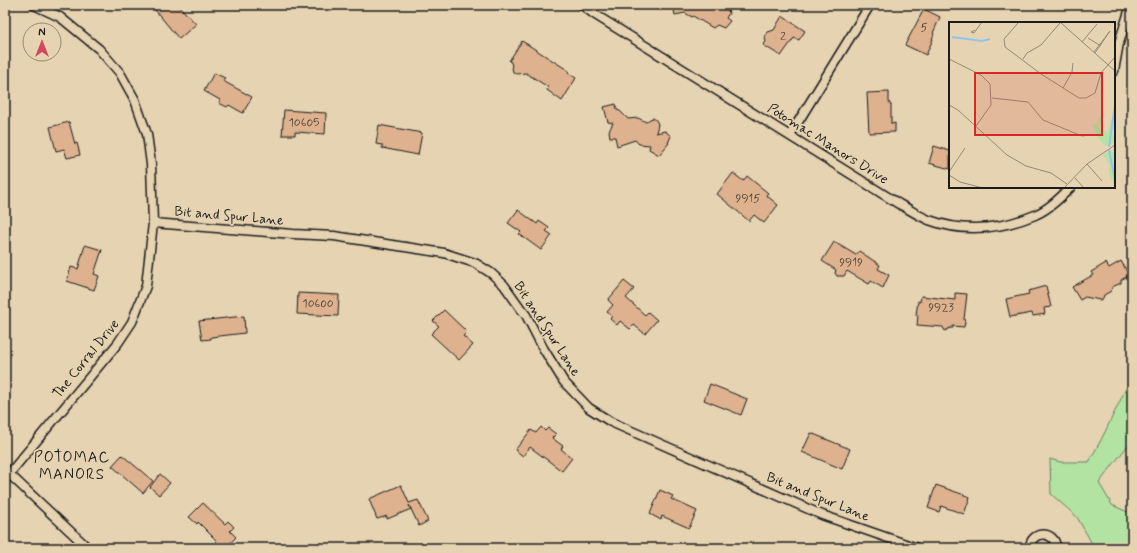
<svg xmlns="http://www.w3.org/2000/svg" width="1137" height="553" viewBox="0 0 1137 553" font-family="Mynerve,sans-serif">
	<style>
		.green { fill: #b2e3a3; stroke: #678060 }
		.building { fill: #deb28e; stroke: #1c1c1c }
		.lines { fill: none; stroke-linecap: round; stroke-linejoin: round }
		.minor-casing { stroke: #1c1c1c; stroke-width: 11 }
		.minor { stroke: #e5d3b1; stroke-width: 8 }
		.labels { text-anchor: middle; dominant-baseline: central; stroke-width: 3.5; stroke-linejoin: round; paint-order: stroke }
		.number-label { font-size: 12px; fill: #4c4238 }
		.street-label { font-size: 14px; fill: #1c1c1c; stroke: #e5d3b1 }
		.neighbourhood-label { font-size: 15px; letter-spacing: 1px; fill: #1c1c1c; stroke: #e5d3b1 }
		.inset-river { fill: none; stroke: #90c5ee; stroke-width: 2 }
		.inset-road { fill: none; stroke: #958a75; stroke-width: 1 }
		.view { fill: #d62828; fill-opacity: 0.15; stroke: #d62828; stroke-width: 2 }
		.inset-edge { fill: none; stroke: #1c1c1c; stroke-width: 2 }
	</style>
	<rect width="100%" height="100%" fill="#e5d3b1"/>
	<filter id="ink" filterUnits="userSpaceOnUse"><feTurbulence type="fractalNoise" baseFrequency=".025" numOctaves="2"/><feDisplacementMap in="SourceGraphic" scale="8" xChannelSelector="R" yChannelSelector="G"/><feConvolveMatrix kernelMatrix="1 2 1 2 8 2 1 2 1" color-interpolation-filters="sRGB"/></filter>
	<g filter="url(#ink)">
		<!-- green -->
		<path class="green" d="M1132,376V440L1099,483L1112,505L1132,514V548H1093L1090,540L1077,517L1051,494L1050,459L1060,462H1089L1102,438Z"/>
		<!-- building -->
		<path class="building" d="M151,5H178L196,24L179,39Z
			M673,5H723L728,10L729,13L726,18L730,21L724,28L717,25L713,28L693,16L692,17L685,13L675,15Z
			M924,9L940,17L933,33L934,34L932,39H933L926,55L905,45Z
			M782,16L805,31L799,40L794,38L781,56L763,45L766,42L765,36L768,32L774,30Z
			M522,41L569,71L568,73L576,78L562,101L547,90L548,87L526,73L516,74L513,72L511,62L509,61Z
			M214,73L225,78L223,81L252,97L243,113L229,105L227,107L219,103L220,100L204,91Z
			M889,92V102L891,105V124L895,123V132L869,133L867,93Z
			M616,104L617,110L620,111L628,119L638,118L646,122L650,119L653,118L656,120L658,124L656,133L665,131L671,136L668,143H669L659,155L649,149L650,145L639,144L635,140L617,146L615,137H610L609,131L613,123L608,122L604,107Z
			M284,110L326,113L325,134L295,132V135H282Z
			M69,122L75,144L77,143L80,155L67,158L64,149L56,151L50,127Z
			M379,125L422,133L418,155L382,148V145L376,144Z
			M934,146L950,151V169L929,163Z
			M733,173L743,181L747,176L768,193L766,195L778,205L764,223L754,215L749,221L717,194Z
			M518,210L537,224L539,221L549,228L546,231L552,235L541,250L519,234L521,232L508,223Z
			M834,242L856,255L859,251L880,265L878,269L889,275L883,288L871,281L869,284L847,271L844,276H837L835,273L836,270L822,261Z
			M85,245L102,250L94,274L99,276L94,290L67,281L71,267L78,269Z
			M1121,261L1129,275L1121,280V283L1112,287L1111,291L1104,295L1103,298L1100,300L1085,297L1080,300L1072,287L1093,275L1091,272L1106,263L1109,268Z
			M624,281L634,289L626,298L645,315L648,312L657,320L645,334L634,325L630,329L620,321L617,325L610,319L612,316L607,312L613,305L608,300Z
			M1046,286L1051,307L1044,308L1045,314L1033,316L1032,313L1010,317L1006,299L1029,294L1028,291Z
			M298,293L339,295L338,316L297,314Z
			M955,293L967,294L964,319L965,322L964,327L953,326V328H950L945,331L943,327L917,325L918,315H916L918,301L920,302L921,296L955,300Z
			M444,310L467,332L463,336L473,345L459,360L431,334L439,326L433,321Z
			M244,316L245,333L211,337V339L202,340L199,321Z
			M710,384L747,399L741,415L704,400Z
			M541,427L545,431L548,428L556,434L552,438L563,446L561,449L572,458L562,471L530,447L523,456L515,450L531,430L536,433Z
			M811,433L850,449L842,469L802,452Z
			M122,455L153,481L143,493L112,466Z
			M160,474L170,483L159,495L150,487Z
			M401,485L409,503L418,500L428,521L419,526L409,505L411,509L387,519V516L377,519L369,499Z
			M936,485L970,497L964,514L941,506L939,512L928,508Z
			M660,490L673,496L671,499L697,511L689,528L662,516L661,520L650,514Z
			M203,503L225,524L228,521L234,527L230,531L236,537L226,548H220L215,543L217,541L198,522L197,524L189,517Z"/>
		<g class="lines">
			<defs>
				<path id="minor" d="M582,5L594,14L899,204C909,209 919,216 929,220C964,233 1001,229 1035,215C1049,209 1061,197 1071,187
					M1114,71L1119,43L1131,5
					M790,135L870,5
					M153,223L293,234L334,236L444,253L475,263L491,273L504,285L521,309L526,315L543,348L564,382L589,408L611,422L822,515L917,548
					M6,471L88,548
					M9,474L118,343L132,322L146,286L153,223L151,164L147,134L135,100L120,73L99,49L60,17L34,5
					M1030,548C1030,530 1056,530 1056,548"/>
			</defs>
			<!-- minor casing -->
			<use href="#minor" class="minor-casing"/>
			<!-- minor -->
			<use href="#minor" class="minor"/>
		</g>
	</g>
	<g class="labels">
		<!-- number labels -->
		<g class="number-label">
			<text x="924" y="28">5</text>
			<text x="783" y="37">2</text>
			<text x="304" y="123">10605</text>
			<text x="748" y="199">9915</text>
			<text x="851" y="263">9919</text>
			<text x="318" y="304">10600</text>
			<text x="941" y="308">9923</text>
		</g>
		<!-- street labels -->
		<g class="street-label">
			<text transform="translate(828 144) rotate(32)">Potomac Manors Drive</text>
			<text transform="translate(229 216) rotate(5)">Bit and Spur Lane</text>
			<text transform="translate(547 329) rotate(57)">Bit and Spur Lane</text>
			<text transform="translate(86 359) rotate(-51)">The Corral Drive</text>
			<text transform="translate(818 497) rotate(22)">Bit and Spur Lane</text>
		</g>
		<!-- neighbourhood labels -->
		<g class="neighbourhood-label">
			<text x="72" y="458">POTOMAC<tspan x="72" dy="17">MANORS</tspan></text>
		</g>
	</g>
	<!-- overview -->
	<g transform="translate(949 22)">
		<rect width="166" height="166" fill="#e5d3b1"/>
		<path d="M166,82V104L163,112L166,113V120L157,124L149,116L143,102L147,103L153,91L156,93L149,105L159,111ZM162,128L166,131V166L160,152V141L154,133Z" fill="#b2e3a3"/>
		<path class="inset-river" d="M3,15L33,19L41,17M160,125L166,83M160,128L166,158"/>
		<path class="inset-road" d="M111,0L166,49M69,1L55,17L56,25L92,52L130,76H137L146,71L152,51L166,35M26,8L22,10L25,11L33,0M139,16L152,24M133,20L148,2M145,30L161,9L146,31M0,37L32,53L41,62L42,83L27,104M74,37L78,31L92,23L111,1M114,66L123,50L124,41M43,76L79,80L94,98L133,114L141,113M0,83L9,88L58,133L77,144L102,151L118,162M138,142L153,159M0,150L16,126M0,153L11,160L34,166M126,156L135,166M115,166L138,142L166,123"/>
		<path class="view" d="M26,51H153V113H26Z"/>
		<rect width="166" height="166" class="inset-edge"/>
	</g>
	<!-- margin -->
	<rect width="1137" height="553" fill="none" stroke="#e5d3b1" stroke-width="20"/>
	<rect x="10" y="10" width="1117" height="533" fill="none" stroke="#1c1c1c" stroke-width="1.5" filter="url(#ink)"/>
	<!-- north arrow -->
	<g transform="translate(42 42)"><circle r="19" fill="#e5d3b1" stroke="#958a75"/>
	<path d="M0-3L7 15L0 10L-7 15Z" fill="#d1495b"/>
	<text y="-6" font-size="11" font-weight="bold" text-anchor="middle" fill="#1c1c1c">N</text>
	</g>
</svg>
